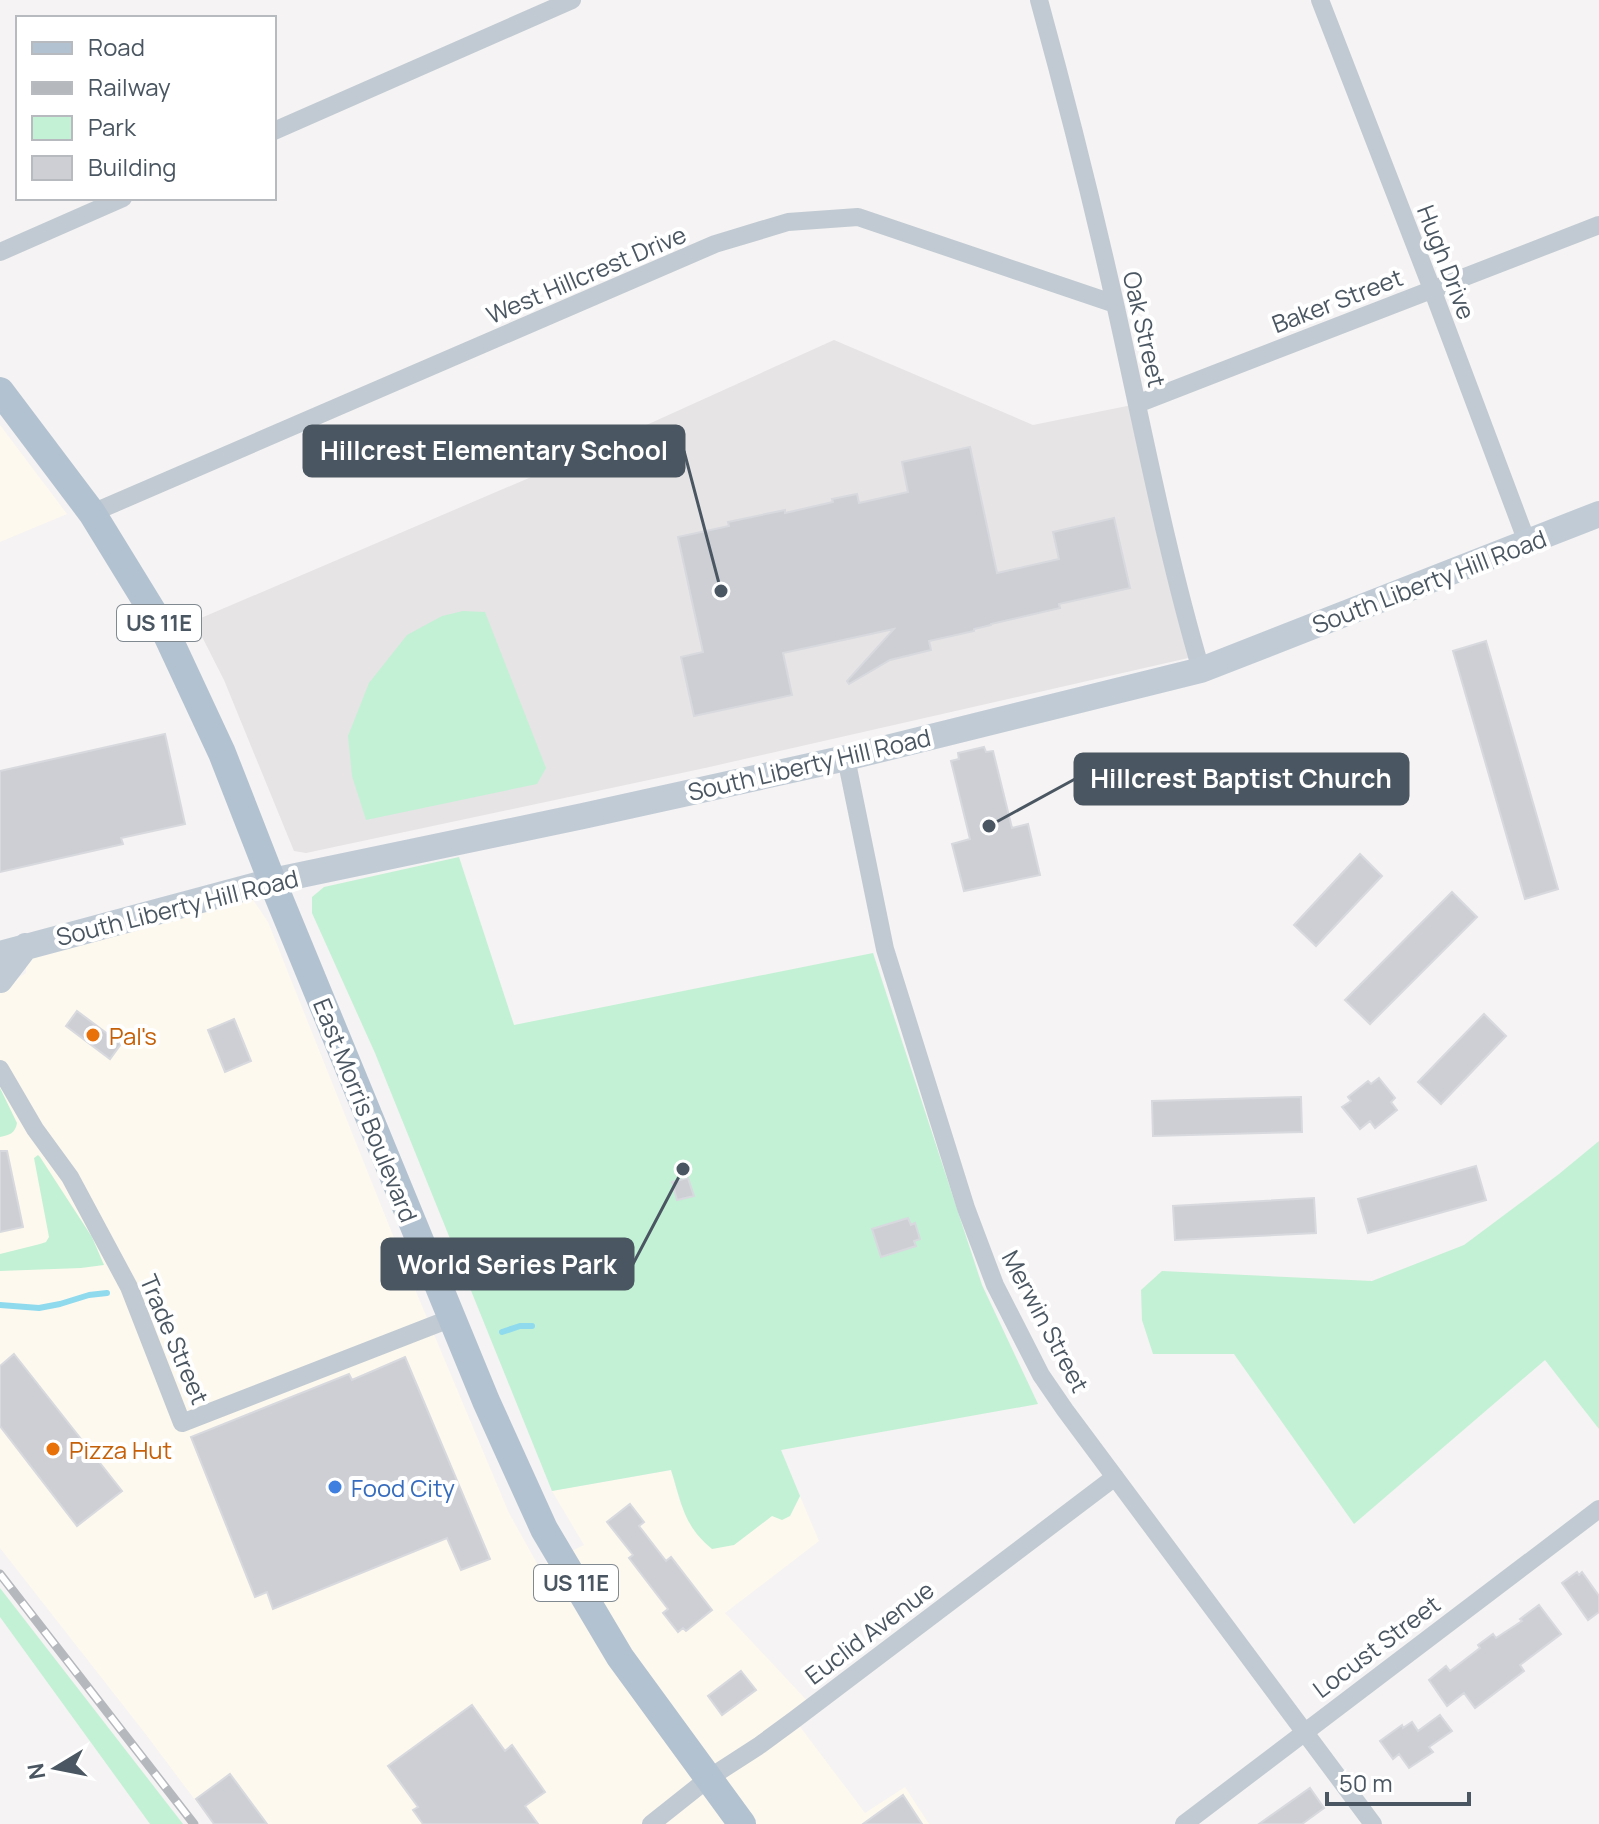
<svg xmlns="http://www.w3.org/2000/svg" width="1599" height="1824" viewBox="0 0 1599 1824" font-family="Manrope,sans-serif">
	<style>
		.commercial { fill: #fdf9ef }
		.education { fill: #e6e4e5 }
		.green { fill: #c3f1d5 }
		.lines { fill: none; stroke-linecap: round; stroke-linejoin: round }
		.stream { stroke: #90daee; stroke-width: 6 }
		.building { fill: #cdcfd5; stroke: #d7d9de; stroke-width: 2 }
		.street { stroke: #c1cad2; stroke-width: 18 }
		.secondary { stroke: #c1cbd6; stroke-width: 26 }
		.primary { stroke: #b3c2d1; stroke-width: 28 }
		.rail-casing { stroke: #b5b8bd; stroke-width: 9 }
		.rail { stroke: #fff; stroke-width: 6; stroke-dasharray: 18; stroke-linecap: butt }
		.food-dot { fill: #e8710a; stroke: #fff; stroke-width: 3 }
		.shop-dot { fill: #3f7fe0; stroke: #fff; stroke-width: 3 }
		.labels { text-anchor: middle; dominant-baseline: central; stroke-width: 8; stroke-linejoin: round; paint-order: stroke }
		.shield { fill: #fff; stroke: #808990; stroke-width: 2 }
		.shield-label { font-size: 22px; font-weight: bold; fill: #4a5661 }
		.street-label { font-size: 24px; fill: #4a5661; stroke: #fff }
		.food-label { font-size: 24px; fill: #c56008; stroke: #fff; text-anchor: start }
		.shop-label { font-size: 24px; fill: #366cbe; stroke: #fff; text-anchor: start }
		.leader { fill: none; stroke: #4a5661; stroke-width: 3 }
		.callout-dot { fill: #4a5661; stroke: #fff; stroke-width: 3 }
		.callout { fill: #4a5661; stroke: #4a5661; stroke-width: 3 }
		.callout-label { font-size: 26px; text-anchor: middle; font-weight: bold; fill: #fff }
	</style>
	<rect width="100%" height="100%" fill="#f5f3f3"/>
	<!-- commercial -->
	<path class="commercial" d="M0,425L67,514L0,542Z
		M245,888L268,922L404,1263L509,1513L539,1567L584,1545L552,1491L671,1470L681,1505L734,1545L772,1516H790L800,1496L819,1541L725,1613L812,1706L795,1720L865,1813L905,1787L929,1824H213L144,1732L0,1548V981L18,978L26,973V946Z"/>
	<!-- education -->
	<path class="education" d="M834,340L1033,425L1137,404L1197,656L705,768L306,853L294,851L224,680L194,621L536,475Z"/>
	<!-- green -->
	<path class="green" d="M463,611L485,612L546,768L537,784L366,820L352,776L348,736L369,683L407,635L442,616Z
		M459,857L514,1025L873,953L982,1285L1038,1404L781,1450L800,1496L790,1516L782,1520L772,1516L734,1545L712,1549C683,1525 682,1504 671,1470L552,1491L375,1053L312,913V897L324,887Z
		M0,1088L17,1123C15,1134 9,1135 0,1137Z
		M1599,1141V1429L1545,1360L1354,1524L1234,1354H1153L1142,1320L1141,1290L1162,1271L1372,1281L1464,1245L1559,1174Z
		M38,1155L40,1157L92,1237L104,1265L81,1268L0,1271V1254L40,1244L46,1242L49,1237L34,1158Z
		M0,1588L183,1824H150L0,1617Z"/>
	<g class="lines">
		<!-- stream -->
		<path class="stream" d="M0,1305L39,1308L60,1304L89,1295L107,1293
			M502,1332L520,1326H532"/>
	</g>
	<!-- building -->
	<path class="building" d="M970,447L997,573L1059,559L1053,532L1114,518L1130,588L1059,604L1060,608L991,624V625L974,629V631L929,641L931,650L890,660L849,684L847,681L894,629L783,653L792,695L694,716L681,657L703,652L678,537L729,526L728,522L785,510V513L833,502L832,499L857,494L859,503L908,492L902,462Z
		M1486,641L1558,889L1525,899L1453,651Z
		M165,734L185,824L121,838L123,844L0,872V771Z
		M984,747L986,752L993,751L1012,828L1028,824L1040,875L964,891L952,844L970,839L951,761L959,759L958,753Z
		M1360,854L1382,876L1316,946L1294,925Z
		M1452,892L1477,917L1370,1024L1345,1000Z
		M77,1011L121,1044L110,1059L66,1026Z
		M1484,1014L1506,1036L1441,1104L1418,1082Z
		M234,1019L251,1061L225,1072L208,1030Z
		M1379,1078L1395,1098L1391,1102L1397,1110L1375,1128L1370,1121L1360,1129L1342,1107L1351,1101L1348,1097L1368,1081L1371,1084Z
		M1301,1097L1302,1132L1153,1136L1152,1101Z
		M0,1151H7L23,1227L0,1232Z
		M1476,1166L1486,1200L1368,1233L1358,1199Z
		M688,1178L694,1196L677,1200L672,1182Z
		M1314,1198L1316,1233L1175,1240L1173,1206Z
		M908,1218L911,1225L915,1223L920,1239L914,1241L916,1246L881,1257L872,1229Z
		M14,1354L122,1491L77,1526L0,1426V1366Z
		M405,1357L490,1559L461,1570L447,1538L273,1609L267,1592L255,1597L191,1437L349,1374L352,1380Z
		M630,1504L644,1522L639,1526L666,1561L671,1557L712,1610L686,1631L683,1628L678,1632L663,1613L668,1609L629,1558L633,1555L607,1522Z
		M1577,1572L1579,1575L1582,1572L1599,1596V1612L1588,1620L1562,1583Z
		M1539,1605L1561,1634L1520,1665L1524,1671L1475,1708L1464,1693L1447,1706L1429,1680L1446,1666L1450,1671L1480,1648L1478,1645L1493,1634L1496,1638L1522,1621L1520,1619Z
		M741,1671L756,1690L722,1715L708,1696Z
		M472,1705L505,1751L512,1745L545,1792L525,1806L538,1824H423L413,1810L418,1807L388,1766Z
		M1440,1715L1452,1731L1429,1747L1433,1752L1409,1768L1399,1754L1393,1759L1380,1741L1402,1725L1403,1728L1412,1722L1418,1731Z
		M230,1774L267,1824H214L196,1799Z
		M1310,1788L1324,1808L1302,1824H1259Z
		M903,1795L922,1824H863Z"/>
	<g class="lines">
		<!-- street -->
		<path class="street" d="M1039,0C1067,102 1093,205 1116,308C1143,429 1166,551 1201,670
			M1320,0L1432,289L1527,542
			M274,131L572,0
			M0,252L123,198
			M1137,404L1599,225
			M92,513L715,244L788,222L858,217L1115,304
			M846,758L885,949L966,1208L995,1285L1041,1375L1065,1410L1373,1824
			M0,1069L35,1129L70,1177L129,1287L182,1423L452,1318
			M651,1824L709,1778L760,1745L794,1720L1115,1477
			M1184,1824L1599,1509"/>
		<!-- secondary -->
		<path class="secondary" d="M0,954L272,881L583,816L846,758L1201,670L1599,514
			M0,980L26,946"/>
		<!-- primary -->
		<path class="primary" d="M0,391L92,513L167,635L222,753L272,881L486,1401L544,1529L620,1657L742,1824"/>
		<defs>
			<path id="rail" d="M0,1574L194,1824"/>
		</defs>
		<!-- rail casing -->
		<use href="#rail" class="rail-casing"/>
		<!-- rail -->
		<use href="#rail" class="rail"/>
	</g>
	<!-- markers -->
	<g class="food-dot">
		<circle cx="93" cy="1035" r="8"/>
		<circle cx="53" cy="1449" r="8"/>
	</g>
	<circle class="shop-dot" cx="335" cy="1487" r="8"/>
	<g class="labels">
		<!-- shield labels -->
		<g class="shield">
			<rect x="117" y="605" width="84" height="36" rx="6"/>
			<rect x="534" y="1565" width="84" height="36" rx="6"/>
		</g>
		<g class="shield-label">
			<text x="159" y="623">US 11E</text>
			<text x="576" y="1583">US 11E</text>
		</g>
		<!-- street labels -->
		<g class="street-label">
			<text transform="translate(1447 262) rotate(69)">Hugh Drive</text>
			<text transform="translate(586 274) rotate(-23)">West Hillcrest Drive</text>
			<text transform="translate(1337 300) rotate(-21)">Baker Street</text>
			<text transform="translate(1145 329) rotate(77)">Oak Street</text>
			<text transform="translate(1429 581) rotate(-21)">South Liberty Hill Road</text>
			<text transform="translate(809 764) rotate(-13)">South Liberty Hill Road</text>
			<text transform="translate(177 907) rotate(-14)">South Liberty Hill Road</text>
			<text transform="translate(366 1110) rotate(68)">East Morris Boulevard</text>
			<text transform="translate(1046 1321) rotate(62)">Merwin Street</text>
			<text transform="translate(175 1339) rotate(67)">Trade Street</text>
			<text transform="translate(869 1632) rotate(-37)">Euclid Avenue</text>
			<text transform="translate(1376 1646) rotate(-37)">Locust Street</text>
		</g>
		<!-- food labels -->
		<g class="food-label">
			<text x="109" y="1035">Pal's</text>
			<text x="69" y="1449">Pizza Hut</text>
		</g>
		<!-- shop labels -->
		<g class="shop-label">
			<text x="351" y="1487">Food City</text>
		</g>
	</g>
	<!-- callouts -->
	<path class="leader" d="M721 591L684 451M989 826L1075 779M683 1169L633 1264"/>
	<g class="callout-dot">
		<circle cx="721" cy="591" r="8"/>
		<circle cx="989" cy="826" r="8"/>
		<circle cx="683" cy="1169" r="8"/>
	</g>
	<g class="callout">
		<rect x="304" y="426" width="380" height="50" rx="8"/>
		<rect x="1075" y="754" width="333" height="50" rx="8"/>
		<rect x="382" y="1239" width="251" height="50" rx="8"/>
	</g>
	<g class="callout-label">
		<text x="494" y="460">Hillcrest Elementary School</text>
		<text x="1241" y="788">Hillcrest Baptist Church</text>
		<text x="507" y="1274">World Series Park</text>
	</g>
	<!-- legend -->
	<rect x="16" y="16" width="260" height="184" fill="#ffffff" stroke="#b7bbc0" stroke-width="2"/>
	<rect x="32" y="42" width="40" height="12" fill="#b3c2d1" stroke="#b7bbc0" stroke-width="2"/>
	<text x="88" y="56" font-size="24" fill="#4a5661">Road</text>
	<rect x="32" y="82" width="40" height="12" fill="#b5b8bd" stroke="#b7bbc0" stroke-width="2"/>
	<text x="88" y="96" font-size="24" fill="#4a5661">Railway</text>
	<rect x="32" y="116" width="40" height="24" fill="#c3f1d5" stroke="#b7bbc0" stroke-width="2"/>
	<text x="88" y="136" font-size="24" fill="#4a5661">Park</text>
	<rect x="32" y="156" width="40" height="24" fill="#cdcfd5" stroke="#b7bbc0" stroke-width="2"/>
	<text x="88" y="176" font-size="24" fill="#4a5661">Building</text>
	<!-- north arrow -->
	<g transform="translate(56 1768) rotate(260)" stroke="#ffffff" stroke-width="6" paint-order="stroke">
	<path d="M0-6L14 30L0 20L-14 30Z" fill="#4a5661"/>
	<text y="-12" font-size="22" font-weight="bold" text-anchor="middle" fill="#4a5661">N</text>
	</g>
	<!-- scale -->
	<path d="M1327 1792v12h142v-12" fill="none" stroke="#4a5661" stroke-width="4"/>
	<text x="1339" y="1792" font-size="24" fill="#4a5661" stroke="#ffffff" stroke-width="6" paint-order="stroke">50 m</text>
</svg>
